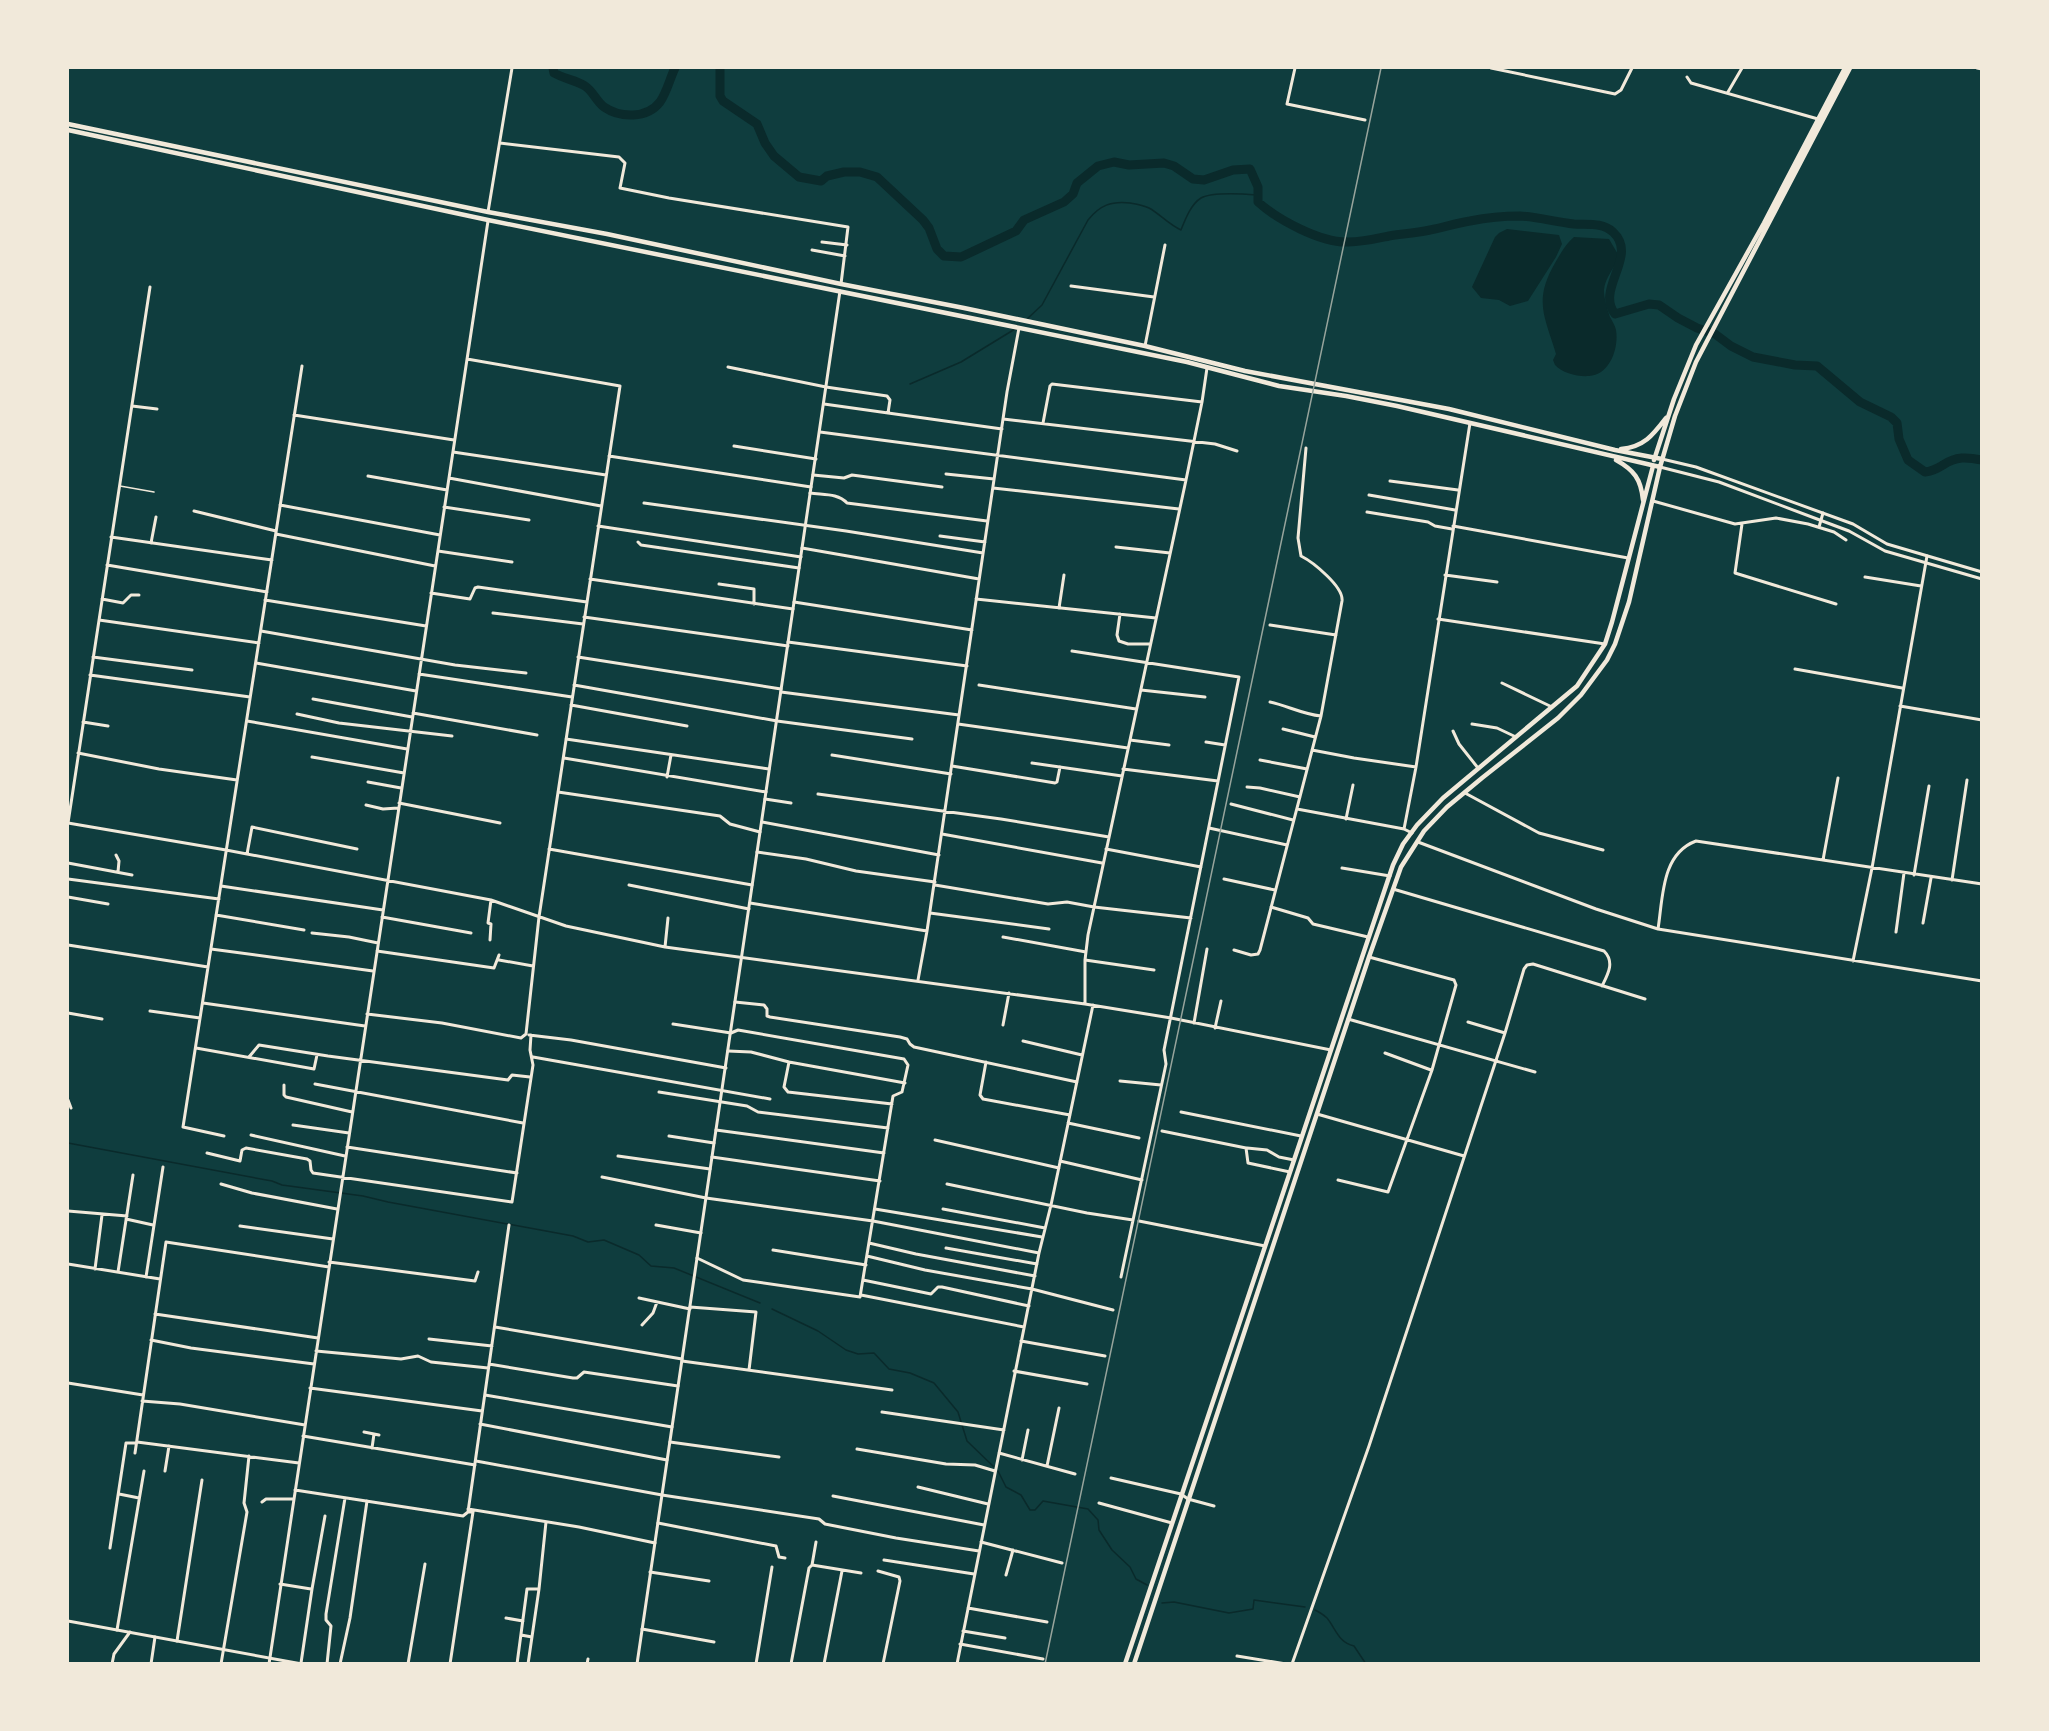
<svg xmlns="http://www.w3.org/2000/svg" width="2049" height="1731" viewBox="0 0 2049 1731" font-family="'Asap Condensed',sans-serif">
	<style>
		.water { fill: #0a2a2b }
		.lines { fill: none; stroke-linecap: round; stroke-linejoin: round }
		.stream { stroke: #0a2a2b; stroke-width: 1.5 }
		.river { stroke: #0a2a2b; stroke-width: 9 }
		.service { stroke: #f1e9da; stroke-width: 1.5 }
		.minor { stroke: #f1e9da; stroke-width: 3 }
		.tertiary { stroke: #f1e9da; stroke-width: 3 }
		.primary { stroke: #f1e9da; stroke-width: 4.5 }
		.trunk { stroke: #f1e9da; stroke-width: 4.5 }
		.rail { stroke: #97a49c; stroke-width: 1.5 }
	</style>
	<rect width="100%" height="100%" fill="#0f3d3e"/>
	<!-- water -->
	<path class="water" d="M1507,229L1559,235L1562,244L1556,257L1528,301L1510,306L1499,300L1481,298L1472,287L1495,237L1499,233Z
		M1574,237L1609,239L1619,256C1615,268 1605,277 1604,290C1604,298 1607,309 1610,317C1612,321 1615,325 1616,330C1619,348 1610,375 1589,376C1578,377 1562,373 1555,365L1553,360L1556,354C1545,317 1533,301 1555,263C1561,253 1565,245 1574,237Z"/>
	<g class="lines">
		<!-- stream -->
		<path class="stream" d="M1026,320L1042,305L1088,220C1100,205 1111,201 1130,203C1136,204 1143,205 1149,208C1160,214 1168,224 1181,230C1185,220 1191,204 1201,198C1212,192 1244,194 1257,195
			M910,384L961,362L1015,329
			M68,1143L272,1181L282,1185L363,1196L388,1202L546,1231L573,1236L588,1242L604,1240L639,1255L651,1266L674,1268L760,1303
			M772,1309L818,1331L846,1350L858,1354L874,1353L889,1369L910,1373L934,1383L958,1412L967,1441L994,1467
			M998,1471L1006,1487L1021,1495L1030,1510H1035L1043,1501L1088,1509L1098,1520L1099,1530L1112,1550L1130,1567L1136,1579L1147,1585
			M1162,1603L1174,1602L1229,1613L1253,1609L1254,1600L1305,1607
			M1315,1610C1319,1612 1324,1615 1327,1618C1336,1629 1338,1642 1354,1646L1366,1664"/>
		<!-- river -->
		<path class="river" d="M553,68L554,73C564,79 576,80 585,86C593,91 596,101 604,107C620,118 647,119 660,102C667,92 670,78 675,68
			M720,68V96L723,101L757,124L765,143L774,156L799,177L821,181L827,176L844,172H860L877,177L923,220L929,228L937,249L944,256L961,257L1016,231L1024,220L1064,202L1073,194L1077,183L1098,166L1114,162L1129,165L1164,163L1174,166L1193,179L1204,180L1233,170L1250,169L1258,187V202C1278,220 1321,243 1348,242C1363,242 1375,239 1389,236C1402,234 1416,233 1430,230C1443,228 1456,223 1470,221C1485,218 1504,216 1520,216C1538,217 1556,222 1574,224C1587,225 1602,222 1613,232C1639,256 1595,289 1615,314L1649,304L1659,305L1678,318L1697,328L1715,334L1731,346L1753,357L1795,365L1817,366L1860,402L1891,417L1897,423L1899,439L1908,460L1925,472C1933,471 1936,469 1943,465C1956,456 1967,457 1982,460"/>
		<!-- service -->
		<path class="service" d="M120,486L154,492"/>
		<!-- minor -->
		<path class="minor" d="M1295,68L1287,104L1365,120
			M1491,68L1615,94L1621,90L1632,68
			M1977,68L1982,69
			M1687,77L1691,83L1818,119
			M1728,92L1742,68
			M500,143L619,157L625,163L620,188L669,198L848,227L841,284
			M488,212L512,68
			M822,242L847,245
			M812,250L845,256
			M1071,286L1154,297
			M1145,346L1165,245
			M728,367L826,387L887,396L890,400L888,413
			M824,404L1002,429
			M132,406L157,409
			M294,415L454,440
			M1003,419L1215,444L1237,451
			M1043,423L1050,386L1052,384L1202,402
			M820,432L1186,480
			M734,446L816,459
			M453,452L606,475
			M609,456L811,487
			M946,474L994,479
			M813,475L844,478L852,475L942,487
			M368,476L447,490
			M449,478L601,506
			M1390,481L1458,490
			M993,488L1179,509
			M810,493C823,495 838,493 847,503L987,521
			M1369,495L1455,510
			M1653,501L1735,524L1776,518L1808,524L1834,532L1846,540
			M644,503L846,531L983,553
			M280,505L440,535
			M444,507L529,520
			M194,511L276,531
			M1367,512L1428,522L1435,526L1452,529
			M1742,524L1735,573L1836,604
			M598,526L801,557
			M1453,526L1628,558
			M1819,527L1823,513
			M276,534L435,566
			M940,536L985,542
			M111,537L272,560
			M638,542L641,545L799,568
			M151,543L156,517
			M1116,547L1170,553
			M802,548L979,579
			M438,551L512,562
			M107,565L267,592
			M1445,575L1497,582
			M1865,577L1921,586
			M590,579L793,609
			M719,584L754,589V604
			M431,593L470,599L475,588L478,587L587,602
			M102,599L123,603L131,595H139
			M976,599L1156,618
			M265,600L426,626
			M794,602L972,630
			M1059,608L1064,575
			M493,613L583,624
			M1120,614L1117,635L1119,641L1128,644H1150
			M584,617L788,646
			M1438,619L1605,644
			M99,620L259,643
			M1270,625L1336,635
			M261,631L455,665L526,673
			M788,642L967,666
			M1072,651L1239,677L1164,1050L1166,1064L1121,1277
			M93,657L192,670
			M578,657L781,689
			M256,663L416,691
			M1795,669L1902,688
			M419,674L572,697
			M90,675L250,697
			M1502,683L1552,707
			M574,685L777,721L912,739
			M979,685L1136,709
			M1141,690L1205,697
			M781,692L959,715
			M313,699L412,717
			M1270,702C1288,706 1302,714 1321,716
			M571,705L687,726
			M1900,706L1982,720
			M413,713L537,735
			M297,714L339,723L452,736
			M247,721L407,749
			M83,722L108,726
			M958,724L1128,748
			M1472,724L1497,728L1516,737
			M1283,729L1315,737
			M1453,731L1459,744L1478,768
			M566,739L769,769
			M1130,740L1169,745
			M1206,742L1225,745
			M1312,750L1354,758L1416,767
			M78,753L159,769L237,780
			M832,755L951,774
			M312,757L404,773
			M564,758L766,792
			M1260,760L1307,769
			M1032,763L1122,776
			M952,766L1055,783L1057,782L1060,767
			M1123,769L1218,781
			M667,777L671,755
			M368,782L401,788
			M1247,787L1260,788L1300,797
			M558,792L720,816L730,824L760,832
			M1465,793L1539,833L1603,850
			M818,794L1001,819L1109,837
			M765,799L791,803
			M399,803L500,823
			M1231,804L1293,820
			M366,805L383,809L398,808
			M1297,809L1404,829L1412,833
			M1346,819L1353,785
			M762,822L939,855
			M68,823L226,850L491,900L566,926L665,947L1085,1004L1171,1018L1331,1050
			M68,823L150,287
			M1209,828L1287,845
			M1404,829L1416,767L1470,423
			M942,834L1102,863
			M1418,842L1596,909L1658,929L1982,981
			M549,849L752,885
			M1106,849L1201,867
			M757,852L806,859L856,871L935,882
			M247,854L252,827L357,849
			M116,855L119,861L118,872
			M1823,860L1838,778
			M68,863L132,875
			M1342,868L1390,876
			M1914,875L1929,786
			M68,879L219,899
			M1224,879L1275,890
			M1952,880L1967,780
			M629,885L749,909
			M935,885L1048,904L1067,902L1094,907L1191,918
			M221,886L383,910
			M1393,889L1604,951C1615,962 1608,974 1602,986
			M68,897L108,904
			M750,903L927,931
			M1271,907L1308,918L1313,924L1368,937
			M930,913L1049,929
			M216,915L304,930
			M382,917L471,933
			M1923,923L1931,878
			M1658,929C1663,898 1661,854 1696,841L1982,884
			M1896,932L1904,873
			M312,933L349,937L378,943
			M1003,937L1086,952
			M490,940L491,924L488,923L491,900
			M68,945L208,967
			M665,947L668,918
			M211,949L373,971
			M1234,950L1251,955L1258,954L1260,950L1321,716L1342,601C1344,587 1313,562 1301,556L1298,538L1306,448
			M377,951L494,968L499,955
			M499,960L533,966
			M1085,960L1154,970
			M1853,961L1872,868L1927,556
			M918,980L927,931L1007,392L1019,328
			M735,1002L764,1005L767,1009V1016L770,1017L900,1037L907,1039L910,1044L914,1047L1077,1082
			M203,1003L365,1026
			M1085,1004V960L1088,935L1186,480L1202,402L1207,368
			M150,1011L200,1018
			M68,1013L102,1019
			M367,1014L442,1023L521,1038L526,1034L539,917L620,386L467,359
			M1348,1019L1535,1072
			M1468,1022L1505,1033
			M1194,1023L1207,949
			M673,1024L731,1033L738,1030L904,1059L908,1065L902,1092L893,1096L860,1297L743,1280L697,1258
			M1003,1025L1009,993
			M1215,1028L1221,1001
			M529,1035L571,1040L726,1068
			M1023,1041L1082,1055
			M196,1048L314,1069L317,1055
			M728,1051L751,1052L789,1062
			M1385,1053L1431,1070
			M249,1057L259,1045L328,1056L508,1080L512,1075L530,1077
			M533,1057L770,1099
			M986,1062L980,1095L983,1099L1070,1115
			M1120,1081L1161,1085
			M315,1084L523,1123
			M284,1085V1095L286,1097L352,1112
			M659,1092L747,1106L758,1112L888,1128
			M68,1100L71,1108
			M892,1104L788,1092L784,1087L789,1062L905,1083
			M1181,1112L1301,1136
			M1317,1114L1464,1156
			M1068,1123L1139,1138
			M293,1125L349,1133
			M716,1130L884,1153
			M1162,1131L1246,1148L1248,1163L1290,1172
			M251,1135L345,1156
			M224,1136L183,1127L302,366
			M669,1136L714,1143
			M935,1140L1059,1168
			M347,1147L517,1173
			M1247,1148L1267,1150L1279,1157L1294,1160
			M207,1153L240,1161L242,1150L246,1148L307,1159L310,1161L311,1170L313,1173L512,1202L533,1065L530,1050L531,1035
			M618,1156L710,1169
			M712,1157L880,1181
			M1060,1161L1142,1180
			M602,1177L706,1198L873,1221L1039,1253
			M1338,1180L1388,1192L1432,1070L1456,985L1454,980L1369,957
			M221,1184L252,1193L337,1209
			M947,1184L1087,1213L1133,1220
			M875,1209L1042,1237
			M943,1209L1045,1228
			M68,1211L127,1216
			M126,1219L153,1225
			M1139,1221L1265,1246
			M656,1225L701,1233
			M240,1226L333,1239
			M869,1243L916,1254L1035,1276
			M946,1248L1037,1264
			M773,1250L866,1265
			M867,1256L925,1270L1032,1289L1113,1310
			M329,1262L475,1281L478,1272
			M68,1264L160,1279
			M95,1269L102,1215
			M118,1272L133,1175
			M146,1277L163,1167
			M863,1280L931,1294L938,1287H942L1029,1306
			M861,1295L1024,1327
			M639,1298L690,1309
			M690,1307L756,1312L749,1370
			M155,1314L318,1338
			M642,1325L653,1313L657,1302
			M495,1327L682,1359
			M429,1339L492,1346
			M151,1340L191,1348L314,1364
			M1021,1341L1105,1356
			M316,1351L401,1359L418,1356L431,1362L488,1368
			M682,1361L892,1390
			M489,1364L573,1378H577L584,1372L678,1386
			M1014,1371L1087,1384
			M68,1383L143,1395
			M310,1388L482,1411
			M485,1395L672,1427
			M142,1401L180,1404L305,1425
			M882,1412L1004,1430
			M480,1424L667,1460
			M364,1432L379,1435
			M303,1436L475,1465
			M137,1442L299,1463
			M670,1442L779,1457
			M372,1448L374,1434
			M857,1449L946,1464L975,1465L995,1471
			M135,1453L166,1242L329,1267
			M999,1453L1075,1474
			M1022,1460L1028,1430
			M476,1461L662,1495L819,1519L825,1524L896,1538L979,1551
			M1047,1466L1059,1408
			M165,1471L169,1446
			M1111,1478L1181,1494L1188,1499L1214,1506
			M918,1487L988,1504
			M295,1490L463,1516L468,1512
			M119,1494L139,1498
			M833,1496L984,1525
			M262,1502L266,1499H294
			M1099,1503L1172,1523
			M468,1509L579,1527L655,1543
			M658,1523L776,1546L779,1557L785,1558
			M981,1542L1062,1563
			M110,1548L126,1443H136
			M884,1560L974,1574
			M812,1565L861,1573
			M878,1571L899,1577L900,1581L883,1664
			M650,1572L709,1581
			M1006,1575L1013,1550
			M280,1584L311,1589
			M968,1608L1047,1622
			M506,1618L523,1621
			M642,1629L714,1642
			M117,1630L144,1471
			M963,1631L1005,1638
			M521,1635L532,1637
			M177,1641L202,1480
			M960,1644L1043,1659
			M1237,1656L1286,1664
			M301,1663L312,1589L325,1516
			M112,1664L114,1654L130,1632
			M151,1664L155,1637
			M221,1664L247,1512L244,1503L249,1456
			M269,1664L488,221
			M327,1664L331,1626L326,1620V1614L345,1498
			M340,1664L350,1618L367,1501
			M408,1664L425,1564
			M450,1664L473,1512H468L509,1225
			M517,1664L527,1589H539
			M528,1664L539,1589L546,1522
			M587,1664L588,1659
			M756,1664L772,1567
			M791,1664L809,1568L812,1565L816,1542
			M824,1664L842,1571
			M957,1664L1039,1253L1051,1205L1093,1005
			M1292,1664L1369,1446L1505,1033L1524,969L1527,965L1533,964L1645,999"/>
		<!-- tertiary -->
		<path class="tertiary" d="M1662,459L1696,467L1853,524L1887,544L1982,572
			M1660,467L1719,482L1833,525L1849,531L1885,551L1982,579
			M68,1621L302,1664
			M637,1664L840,291"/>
		<!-- primary -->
		<path class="primary" d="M1125,1664L1393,865L1403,844L1417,825L1443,798L1577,686L1605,644L1612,622L1653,466
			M1134,1664L1369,957L1401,867L1424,831L1447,807L1482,778L1558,718L1581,695L1607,660L1615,644L1629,602L1660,467"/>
		<!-- trunk -->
		<path class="trunk" d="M68,124L488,212L607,234L841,284L964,308L1145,346L1245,371L1449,409L1615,450L1662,459
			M68,130L488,220L1187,362L1279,386L1346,396L1397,406L1660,467L1675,416L1696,362L1850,68
			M1621,449C1644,447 1653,435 1666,418
			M1616,460C1634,470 1641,479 1643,500
			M1654,460L1674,399L1696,345L1764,223L1845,68"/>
		<!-- rail -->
		<path class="rail" d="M1045,1664L1381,68"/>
	</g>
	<!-- border -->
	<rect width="2049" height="1731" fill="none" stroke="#f1e9da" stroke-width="138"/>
</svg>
